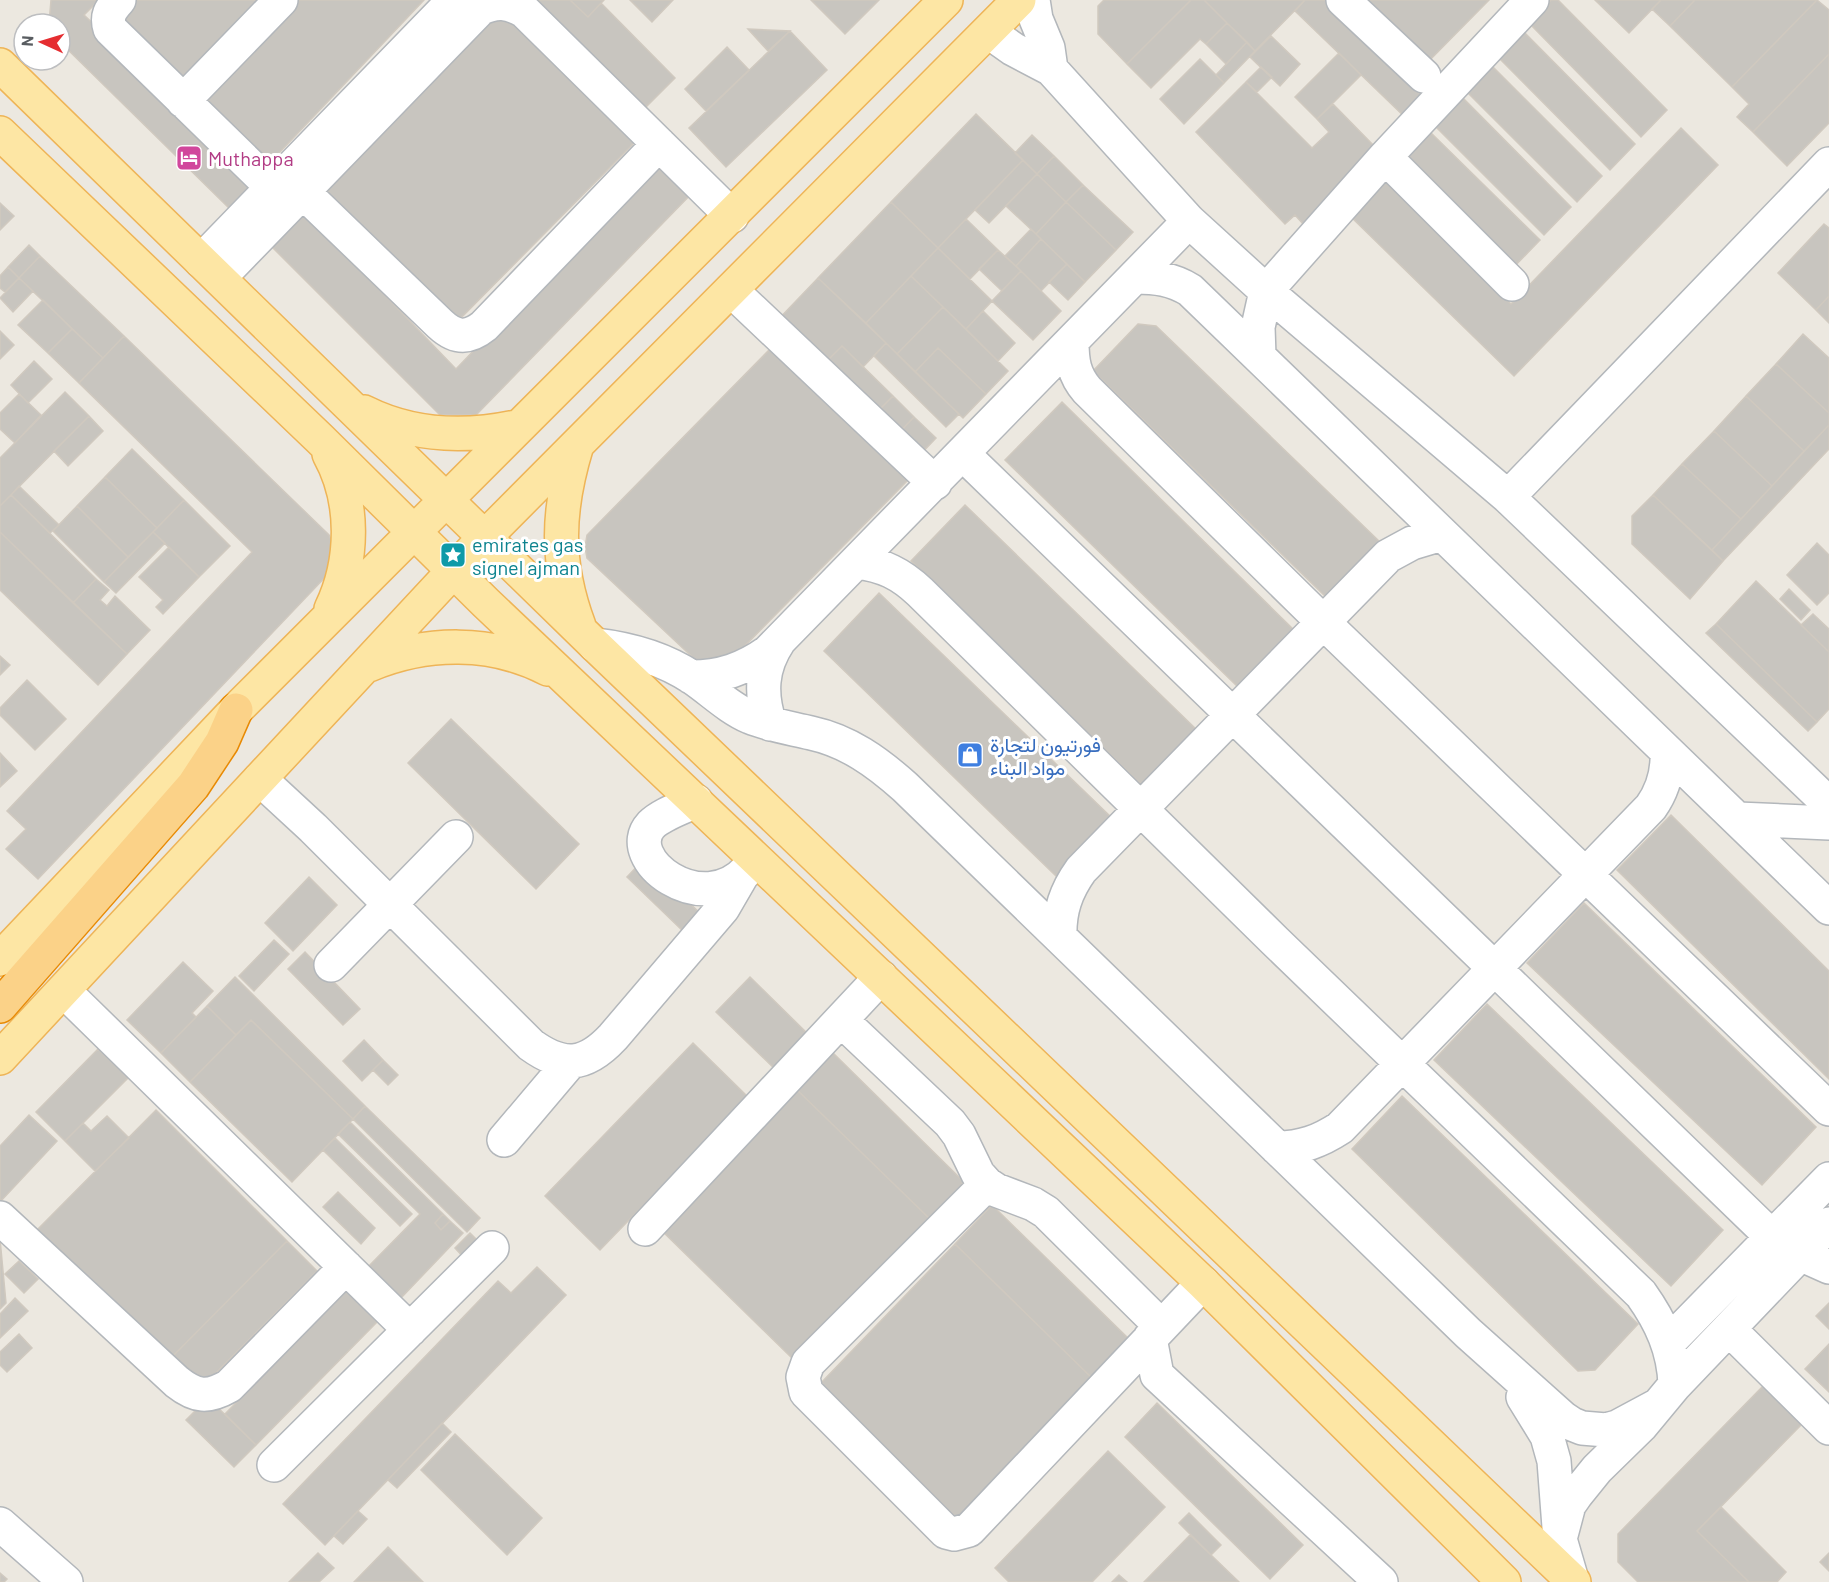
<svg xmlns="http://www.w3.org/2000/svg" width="1829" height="1582" viewBox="0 0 1829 1582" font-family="Barlow,Vazirmatn,sans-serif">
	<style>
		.building { fill: #c8c5bf; stroke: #d0c9bf; stroke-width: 1.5 }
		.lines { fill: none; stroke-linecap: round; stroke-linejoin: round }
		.minor-casing { stroke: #b3b7bb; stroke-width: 36 }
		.major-casing { stroke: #eeb457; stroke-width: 36 }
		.highway-casing { stroke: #e88a04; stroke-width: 36 }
		.minor { stroke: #fff; stroke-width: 33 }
		.major { stroke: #fde6a4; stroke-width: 33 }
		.highway { stroke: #fbd288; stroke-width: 33 }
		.labels { text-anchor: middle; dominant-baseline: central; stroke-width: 6; stroke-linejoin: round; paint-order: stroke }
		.hotel-label { font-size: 20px; fill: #b23c85; stroke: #fff; text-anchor: start }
		.culture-label { font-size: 20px; fill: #0d838f; stroke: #fff; text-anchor: start }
		.shop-label { font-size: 20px; fill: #366cbe; stroke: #fff; text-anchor: start }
	</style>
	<rect width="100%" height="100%" fill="#ece8e0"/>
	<!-- building -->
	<path class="building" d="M51,0H99L84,15L264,185L236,215L60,42V24H49Z
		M131,0H267L183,89L112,20Z
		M291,0H424L261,172L191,104Z
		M528,0H570L588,17L601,3L675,78L640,113Z
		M570,0H604L588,17Z
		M630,0H673L652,22Z
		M811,0H879L845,34Z
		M1104,0H1191L1127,64L1098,34V6Z
		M1191,0H1204L1227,23L1206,44L1200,39L1151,88L1127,64Z
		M1204,0H1305L1255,51Z
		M1305,0H1328L1433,100L1411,123L1295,11Z
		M1353,0H1489L1422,68Z
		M1551,0H1558L1667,110L1641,137L1529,23Z
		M1595,0H1661L1629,33Z
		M1661,0H1695L1670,26L1652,9Z
		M1695,0H1817L1732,87L1670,26Z
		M1817,0L1829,10V54L1753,132L1737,117L1749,104L1732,87Z
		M502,8L636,141L456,323L323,190Z
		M1227,23L1247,42L1226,64L1206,44Z
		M748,29L790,31L768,51Z
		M1522,30L1635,144L1610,170L1497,56Z
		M790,31L827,70L726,167L689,128Z
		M1271,36L1300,64L1280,86L1250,57Z
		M1247,42L1255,51L1224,83L1216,75Z
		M727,47L749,70L706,111L685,89Z
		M1339,53L1361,75L1317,119L1295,97Z
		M1829,54V123L1787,166L1753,132Z
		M1200,59L1224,83L1184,124L1160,99Z
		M1490,64L1602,176L1577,202L1465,90Z
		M1261,67L1272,77L1257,92L1246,82Z
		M1246,82L1312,148L1329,132L1317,119L1333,104L1378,150L1303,224L1295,215L1285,224L1196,132Z
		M1460,95L1571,207L1544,235L1432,123Z
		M976,114L1023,160L938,248L891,202Z
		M1426,128L1540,240L1513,268L1400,156Z
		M1681,128L1718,165L1514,376L1348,214L1383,178L1511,304Z
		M1032,135L1054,156L1037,174L1015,153Z
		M661,156L696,189L476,415H440L264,239L298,205L456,369Z
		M1054,156L1083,185L1066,202L1037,174Z
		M1023,160L1037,174L989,223L975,210Z
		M1037,174L1066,202L1036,234L1006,206Z
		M1083,185L1133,232L1116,250L1066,202Z
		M891,202L938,248L866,323L818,278Z
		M1066,202L1116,250L1085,282L1036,234Z
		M0,203L14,216L0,230Z
		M966,219L998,250L970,279L938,248Z
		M1824,224L1829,228V296L1816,310L1778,273Z
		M1031,229L1041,239L1016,266L1005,256Z
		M1041,239L1067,264L1041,291L1016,266Z
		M29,245L40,256L19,278L8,267Z
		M938,248L992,301L966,329L911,276Z
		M998,250L1021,271L1002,291L979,269Z
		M40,256L124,336L103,358L19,278Z
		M1067,264L1085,282L1068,300L1049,282Z
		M8,267L19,278L5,292L0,288V276Z
		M1021,271L1061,311L1033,340L992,301Z
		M911,276L943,307L897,354L866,323Z
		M19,278L33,291L13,312L0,298Z
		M818,278L886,343L863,367L842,346L820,368L774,324Z
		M1829,296V323L1816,310Z
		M43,300L72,329L48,353L18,325Z
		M943,307L1008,371L986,394L938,348L915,372L897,354Z
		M983,311L1015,343L998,361L966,329Z
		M1138,324L1156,326L1381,543L1328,599L1093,371Z
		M72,329L103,358L79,383L48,353Z
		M0,331L14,345L0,359Z
		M1803,334L1829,358V413L1776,364Z
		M124,336L329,535L336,551L333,569L38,879L6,849L26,829L7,811L252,552L79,383Z
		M886,343L959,414L946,427L874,356Z
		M773,346L910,478L723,668L702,666L587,558L585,547L587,535Z
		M842,346L893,396L871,418L820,368Z
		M938,348L986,394L963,418L915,372Z
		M34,361L52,379L28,403L11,385Z
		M1776,364L1829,413V425L1804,451L1746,396Z
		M65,392L89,416L0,506V458Z
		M19,394L41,415L15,443L0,429V413Z
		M893,396L914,417L893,439L871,418Z
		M1746,396L1804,451L1772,486L1714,431Z
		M1062,402L1295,631L1240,689L1005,460Z
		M89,416L103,431L68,466L54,451Z
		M914,417L936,438L915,460L893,439Z
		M1829,425V449L1723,561L1712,550Z
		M1714,431L1772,486L1741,519L1682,464Z
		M132,449L184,500L157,528L105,477Z
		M1682,464L1741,519L1712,550L1653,495Z
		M105,477L157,528L128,557L77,506Z
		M19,486L59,525L50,533L11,495Z
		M11,495L96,579L73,603L0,532V506Z
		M1653,495L1723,561L1690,599L1632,544V516Z
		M184,500L230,546L199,577L153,532Z
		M965,505L1199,732L1145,788L911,561Z
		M77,506L128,557L104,582L53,531Z
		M0,532L127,654L98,685L0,590Z
		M153,532L165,543L116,593L104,582Z
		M1817,543L1829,555V593L1817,605L1787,575Z
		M169,547L199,577L163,614L156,607L163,600L139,577Z
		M96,579L109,590L100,600L107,606L115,596L150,630L127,654L73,603Z
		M1756,581L1829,652V709L1817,722L1716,624Z
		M1789,589L1810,610L1801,620L1780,599Z
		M879,593L1113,819L1057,877L824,651Z
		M1813,614L1829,629V652L1801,625Z
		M1716,624L1817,722L1808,731L1706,633Z
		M0,656L10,665L0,675Z
		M27,680L66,719L35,750L0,715V708Z
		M451,719L579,844L536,889L408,763Z
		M0,753L17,771L0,787Z
		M1671,815L1829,971V1079L1617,870Z
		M644,859L704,917L687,935L627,877Z
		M309,877L337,905L293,951L265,923Z
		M1584,903L1816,1127L1762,1185L1527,963Z
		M274,940L289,954L254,991L239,976Z
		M305,952L360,1009L343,1025L288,969Z
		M183,962L213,991L192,1013L196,1017L161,1053L127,1020Z
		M235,977L365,1106L353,1119L251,1020L236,1035L207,1006Z
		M750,977L814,1040L780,1074L716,1012Z
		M1487,1004L1723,1230L1671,1286L1434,1060Z
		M207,1006L236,1035L190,1082L161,1053Z
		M251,1020L353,1119L292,1182L190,1082Z
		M364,1040L383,1060L362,1081L343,1061Z
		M693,1043L748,1097L600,1250L545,1196Z
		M828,1048L967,1185L932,1221L792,1085Z
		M98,1049L128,1078L65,1141L36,1112Z
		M383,1060L398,1075L388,1085L373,1070Z
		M792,1085L932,1221L796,1362L657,1226Z
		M1402,1096L1638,1324L1595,1370L1578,1371L1352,1149Z
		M365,1106L480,1218L467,1232L353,1119Z
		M156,1110L287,1241L168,1361L37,1230Z
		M29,1115L57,1141L0,1202V1146Z
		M107,1116L129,1138L95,1171L65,1141L83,1123L91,1131Z
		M350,1122L443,1214L435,1223L441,1230L450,1221L463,1233L401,1298L368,1267L420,1214L338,1134Z
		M335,1138L412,1214L400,1226L323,1150Z
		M338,1192L375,1228L361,1244L323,1207Z
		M992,1205L1131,1341L1094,1380L955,1244Z
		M443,1214L450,1221L441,1230L435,1223Z
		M470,1233L481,1244L465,1259L455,1248Z
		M0,1239L6,1303L0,1309Z
		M287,1241L317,1271L198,1391L168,1361Z
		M955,1244L1094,1380L959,1520L820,1384Z
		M19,1261L38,1279L24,1293L5,1274Z
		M537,1267L566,1295L325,1545L283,1504L498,1281L511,1293Z
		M346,1291L377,1322L256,1445L225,1414Z
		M15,1298L28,1311L0,1338V1314Z
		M1829,1303V1329L1816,1316Z
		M19,1334L32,1348L7,1372L0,1365V1352Z
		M1829,1344V1392L1805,1369Z
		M1763,1386L1802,1424L1697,1531L1749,1582H1638L1618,1562V1534Z
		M208,1398L256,1445L234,1467L186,1420Z
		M1157,1403L1303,1545L1270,1579L1125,1437Z
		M442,1423L451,1432L397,1488L388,1480Z
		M455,1434L542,1518L507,1555L421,1470Z
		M1108,1451L1165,1507L1092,1582H1009L995,1568Z
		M1721,1507L1786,1572L1777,1582H1749L1697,1531Z
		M358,1511L367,1519L343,1544L334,1536Z
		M1189,1513L1221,1545L1211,1555L1179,1523Z
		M1190,1535L1211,1555L1239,1582H1144Z
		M388,1547L423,1582H354Z
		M318,1553L334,1568L319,1582H289Z
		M1829,1553V1571L1820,1562Z
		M0,1573L7,1579L4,1582H0Z
		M1119,1575L1127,1582H1112Z"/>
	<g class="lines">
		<defs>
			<path id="minor" d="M119,0C110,10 106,16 110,29L273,188
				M1033,0L1036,19L1048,48L1051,69
				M1343,0L1424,76
				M989,32L1013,49L1051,69L1189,221L1266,291L1508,497L1829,804
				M183,101L281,0
				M1385,157L1512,284
				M303,192L440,324C455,338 468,339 484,326L659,144
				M201,261L454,0
				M1135,277C1156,277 1172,279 1190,290L1829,908
				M219,278L480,9C496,1 508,2 524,11L732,216
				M731,290L935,483
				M1072,342C1072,361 1074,375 1087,390L1323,622L1829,1109
				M1259,356L1258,327L1266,291L1385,157L1532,0
				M963,454L1772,1237
				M1508,497L1829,164
				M857,562C883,565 901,574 920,592L1275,941L1641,1294C1661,1322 1674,1350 1675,1385
				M595,645C630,649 663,658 693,678C712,691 729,708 750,717C770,725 790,728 811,733C848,741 877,762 905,787L1468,1333L1563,1418L1572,1424L1582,1428L1606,1430L1617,1427L1658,1405
				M691,677C721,677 744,669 768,652L1189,221
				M770,724C760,694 761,668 779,641
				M260,779L313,828L531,1045C563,1068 585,1067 613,1037L723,908L741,877
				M696,801C682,808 662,814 651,825C620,858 702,921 748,869
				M1738,819L1829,823
				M1060,937C1059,911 1066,891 1081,870L1388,556L1412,543L1442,534
				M331,965L456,837
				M64,991L410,1330
				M841,1020L950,1123L959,1135L978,1174L987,1184L996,1190L1033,1204L1046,1212L1161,1326
				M504,1140L570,1062
				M1277,1148C1302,1148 1320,1141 1340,1128L1651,807C1663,790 1668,773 1667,752
				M987,1184L808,1363L803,1377L806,1392L946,1532L954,1534L969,1530L1203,1283
				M0,1218L177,1382C196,1397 208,1398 229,1386L346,1267
				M645,1229L881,977
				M1800,1254L1829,1267
				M1729,1329L1829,1428
				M1150,1338L1157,1375L1381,1582
				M1668,1343L1829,1179
				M1523,1397L1547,1436L1554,1461L1559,1527
				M274,1465L492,1248
				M0,1524L66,1582
				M1572,1580L1560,1539L1569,1505L1576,1495L1597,1469L1641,1426L1675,1385L1829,1224"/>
			<path id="major" d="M0,65L595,645L1574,1582
				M0,133L320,439L486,603L1203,1283L1504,1582
				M364,412C414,437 467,438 520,426
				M577,445C557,510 555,562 579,626
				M329,454C355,501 354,561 331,609
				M369,665C426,641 492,640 548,669
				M0,959L236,710L946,0
				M0,1058L485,537L1019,0"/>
			<path id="highway" d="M0,1006L193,786L222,742L236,710"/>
		</defs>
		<!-- minor casing -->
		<use href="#minor" class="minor-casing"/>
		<!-- major casing -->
		<use href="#major" class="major-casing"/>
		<!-- highway casing -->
		<use href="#highway" class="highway-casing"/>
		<!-- minor -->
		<use href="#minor" class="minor"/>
		<!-- major -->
		<use href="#major" class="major"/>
		<!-- highway -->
		<use href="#highway" class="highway"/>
	</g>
	<!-- icons -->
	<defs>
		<symbol id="hotel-square" viewBox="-11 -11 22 22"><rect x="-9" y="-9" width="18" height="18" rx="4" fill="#d1479c" stroke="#fff"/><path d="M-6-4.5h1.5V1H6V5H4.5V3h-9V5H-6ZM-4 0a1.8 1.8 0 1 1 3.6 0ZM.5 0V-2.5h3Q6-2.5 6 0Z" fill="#fff"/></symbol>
		<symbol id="sight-square" viewBox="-11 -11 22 22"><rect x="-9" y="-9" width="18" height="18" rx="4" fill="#0f9aa8" stroke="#fff"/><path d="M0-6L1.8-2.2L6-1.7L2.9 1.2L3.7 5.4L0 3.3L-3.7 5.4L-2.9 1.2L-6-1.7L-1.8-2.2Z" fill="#fff"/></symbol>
		<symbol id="shop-square" viewBox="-11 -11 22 22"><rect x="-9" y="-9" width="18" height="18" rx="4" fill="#3f7fe0" stroke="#fff"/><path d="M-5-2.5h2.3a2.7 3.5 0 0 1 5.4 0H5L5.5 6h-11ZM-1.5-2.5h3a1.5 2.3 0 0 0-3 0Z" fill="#fff"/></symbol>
	</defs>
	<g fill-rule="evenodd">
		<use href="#hotel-square" x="174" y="143" width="30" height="30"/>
		<use href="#sight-square" x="438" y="540" width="30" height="30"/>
		<use href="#shop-square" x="955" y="740" width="30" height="30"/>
	</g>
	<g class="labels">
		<!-- hotel labels -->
		<g class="hotel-label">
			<text x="208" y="158">Muthappa</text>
		</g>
		<!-- culture labels -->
		<g class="culture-label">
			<text x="472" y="544">emirates gas<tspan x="472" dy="23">signel ajman</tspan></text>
		</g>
		<!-- shop labels -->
		<g class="shop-label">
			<text x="990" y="744">فورتيون لتجارة<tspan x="990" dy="23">مواد البناء</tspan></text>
		</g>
	</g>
	<!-- north arrow -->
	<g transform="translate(42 42) rotate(274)"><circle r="28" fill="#ffffff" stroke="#bdbec0" stroke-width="1.5"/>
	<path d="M0-4.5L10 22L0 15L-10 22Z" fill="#e52d31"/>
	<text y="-9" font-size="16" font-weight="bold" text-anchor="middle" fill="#595d61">N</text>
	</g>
</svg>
